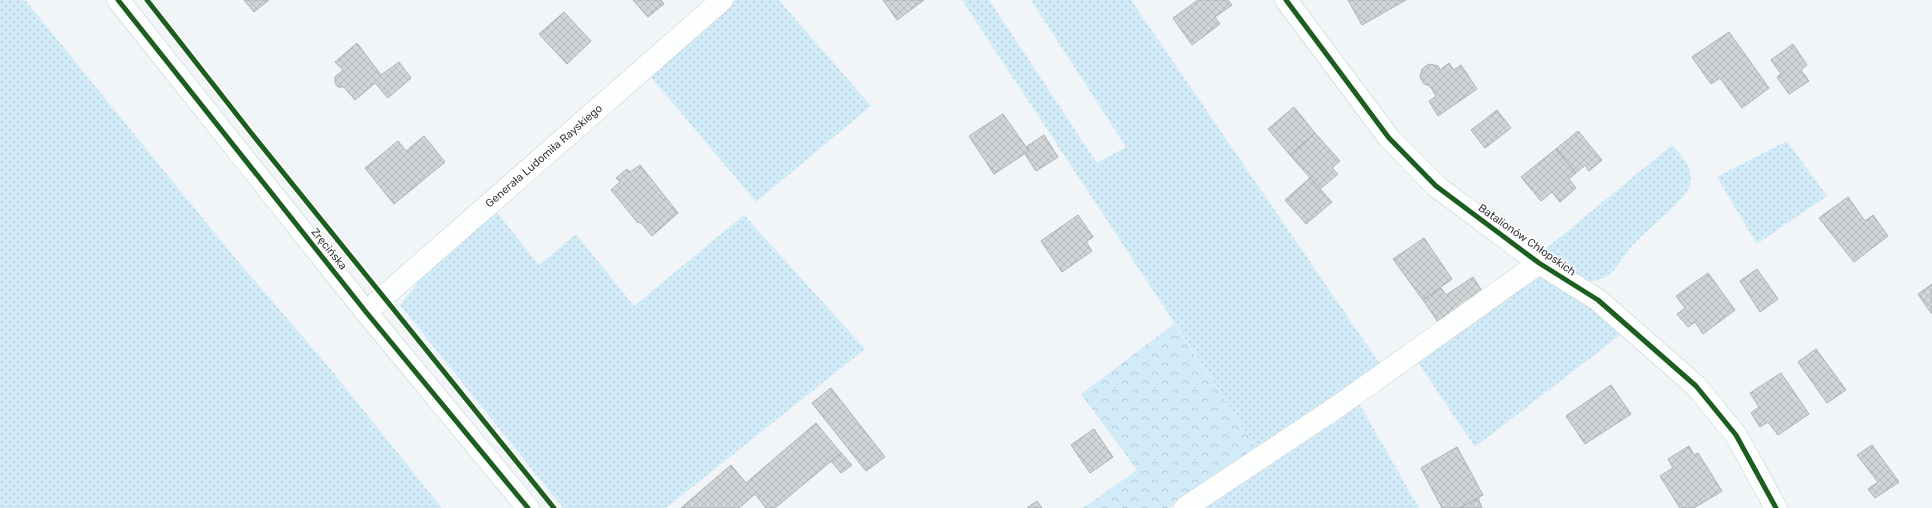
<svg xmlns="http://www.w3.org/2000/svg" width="1932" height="508" viewBox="0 0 1932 508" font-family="Rubik,sans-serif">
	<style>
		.grass { fill: url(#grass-dots) }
		.forest { fill: url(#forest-crowns) }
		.building { fill: url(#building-cross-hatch); stroke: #aeb1b3 }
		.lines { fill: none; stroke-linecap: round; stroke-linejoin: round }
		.minor-casing { stroke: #cbcdcf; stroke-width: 23 }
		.minor { stroke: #fdfefe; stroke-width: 22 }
		.cycleway-casing { stroke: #fff; stroke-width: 8 }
		.cycleway { stroke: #1b5e20; stroke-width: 5 }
		.labels { text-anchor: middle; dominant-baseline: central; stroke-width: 3; stroke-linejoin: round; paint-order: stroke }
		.street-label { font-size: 11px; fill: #37393b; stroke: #fff }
	</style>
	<defs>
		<pattern id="grass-dots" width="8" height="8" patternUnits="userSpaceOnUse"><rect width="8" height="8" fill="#d2ebf9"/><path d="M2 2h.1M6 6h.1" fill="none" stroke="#b5cad6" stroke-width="1.8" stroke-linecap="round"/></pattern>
		<pattern id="forest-crowns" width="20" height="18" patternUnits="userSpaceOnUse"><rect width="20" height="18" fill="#d2ebf9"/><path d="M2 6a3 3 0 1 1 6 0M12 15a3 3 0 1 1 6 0" fill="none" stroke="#b5cad6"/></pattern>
		<pattern id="building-cross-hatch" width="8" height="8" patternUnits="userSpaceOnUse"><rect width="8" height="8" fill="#d2d5d7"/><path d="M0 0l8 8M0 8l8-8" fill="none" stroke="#b5b8b9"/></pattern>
	</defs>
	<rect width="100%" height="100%" fill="#f2f5f7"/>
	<!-- grass -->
	<path class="grass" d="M0,0H25L235,258L327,365L442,508H0Z
		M735,0H779L871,106L756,202L650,76Z
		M962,0H989L1097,163L1126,147L1031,0H1131L1382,367L1258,450Z
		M1787,141L1827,196L1757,244L1717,177Z
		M1672,145C1682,156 1694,168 1690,185C1686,200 1643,233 1631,247C1624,255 1618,267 1610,274C1603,279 1595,281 1587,282L1543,251Z
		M495,210L539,265L576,234L634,306L744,215L865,349L666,508H563L400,305L419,281Z
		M1541,274L1624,332L1475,447L1415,358Z
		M1357,400L1419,508H1195Z"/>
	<!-- forest -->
	<path class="forest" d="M1174,324L1258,450L1169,508H1083L1137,470L1081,394Z"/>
	<!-- building -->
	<path class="building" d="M244,0H269L254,12Z
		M633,0H661L664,4L648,17Z
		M883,0H924L897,20Z
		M1198,0H1228L1232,5L1215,17L1220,24L1192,45L1173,18Z
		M1348,0H1406L1362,25Z
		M564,12L591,41L567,64L539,34Z
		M1729,32L1769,88L1742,108L1720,78L1711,84L1692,57Z
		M357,43L381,75L399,62L411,78L388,98L375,83L355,100L344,87H338L335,83V77L343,70L335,62Z
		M1793,44L1807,65L1801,70L1809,81L1789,94L1777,77L1781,74L1771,60Z
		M1449,63L1454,70L1461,65L1477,89L1438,116L1429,101L1436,96L1430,86L1424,84L1420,77L1422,69L1429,64L1438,66L1440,70Z
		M1294,107L1315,133L1290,155L1268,129Z
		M1497,110L1511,128L1485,148L1471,130Z
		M1003,114L1029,151L994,174L969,136Z
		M1578,131L1602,160L1589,171L1585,165L1576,173L1556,149Z
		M1315,133L1340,161L1332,168L1338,174L1320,189L1290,155Z
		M1044,135L1058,157L1036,171L1025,154L1029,151L1026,147Z
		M424,136L445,162L394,204L365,168L398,141L406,151Z
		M1556,149L1576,173L1569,179L1576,188L1560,202L1552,192L1541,201L1521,177Z
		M640,165L678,213L652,236L640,222L638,223L611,190L620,182L616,178L627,169L630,172Z
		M1310,178L1332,202L1306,224L1285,200Z
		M1848,197L1865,221L1873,215L1888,236L1854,262L1819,218Z
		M1078,215L1093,237L1086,242L1092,251L1062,272L1041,241Z
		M1424,238L1452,279L1423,300L1393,259Z
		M1757,269L1778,299L1760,312L1740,281Z
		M1708,273L1735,310L1703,334L1695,322L1688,327L1677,314L1685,308L1676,296Z
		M1473,277L1482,291L1438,322L1423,300L1441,288L1446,295Z
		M1932,284V313H1931L1918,294Z
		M1816,349L1846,390L1827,403L1798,362Z
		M1781,373L1809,414L1778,435L1768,422L1760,427L1751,413L1759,407L1750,393Z
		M1611,385L1631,414L1585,444L1566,416Z
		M831,388L885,457L866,471L812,403Z
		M816,423L841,453L775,508H766L755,494L739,508H681L731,465L746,483Z
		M1094,429L1113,457L1090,473L1071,445Z
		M1872,445L1899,482L1875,498L1868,489L1878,482L1857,455Z
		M1689,446L1694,455L1698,453L1722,491L1694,508H1680L1660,476L1673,468L1668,459Z
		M1457,447L1483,495L1461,508H1442L1421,468Z
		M841,453L852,465L841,473L831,461Z
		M1478,498L1482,508H1461Z
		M1037,501L1042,508H1027Z"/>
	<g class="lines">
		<defs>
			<path id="minor" d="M118,0L366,312L528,508
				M1286,0L1389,138L1436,186L1539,263L1598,300L1696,386L1736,435L1776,508
				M366,312L722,0
				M1185,508L1337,407L1539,263"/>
		</defs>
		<!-- minor casing -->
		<use href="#minor" class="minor-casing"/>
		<!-- minor -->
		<use href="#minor" class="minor"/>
		<defs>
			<path id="cycleway" d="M118,0L366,312L528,508
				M147,0L252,134L554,508
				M1286,0L1389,138L1436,186L1539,263L1598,300L1696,386L1736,435L1776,508"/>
		</defs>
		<!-- cycleway casing -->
		<use href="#cycleway" class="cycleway-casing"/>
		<!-- cycleway -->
		<use href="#cycleway" class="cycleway"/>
	</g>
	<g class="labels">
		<!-- street labels -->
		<g class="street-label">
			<text transform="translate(544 156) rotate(-41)">Generała Ludomiła Rayskiego</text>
			<text transform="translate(1527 240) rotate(35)">Batalionów Chłopskich</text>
			<text transform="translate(329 249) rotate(51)">Zręcińska</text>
		</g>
	</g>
</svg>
